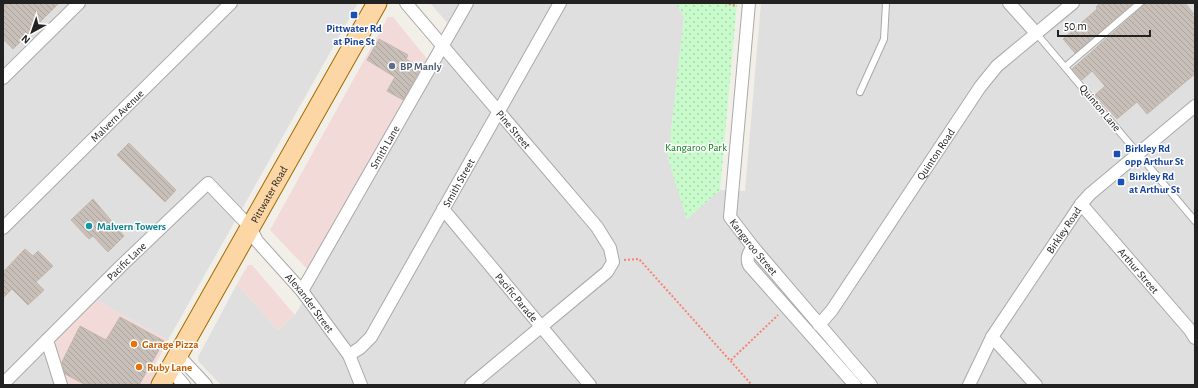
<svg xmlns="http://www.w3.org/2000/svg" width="1198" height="388" viewBox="0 0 1198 388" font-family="'Alegreya Sans',sans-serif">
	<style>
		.residential { fill: #e0dfdf }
		.commercial { fill: #f2dad9 }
		.park { fill: url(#park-dots) }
		.building { fill: url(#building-back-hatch); stroke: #c4b6ab }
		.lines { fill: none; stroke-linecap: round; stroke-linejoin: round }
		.lane-casing { stroke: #a9a9a9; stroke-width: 8 }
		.street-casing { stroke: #a9a9a9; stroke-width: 14 }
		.primary-casing { stroke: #a06b00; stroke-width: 21 }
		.path { stroke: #fa8072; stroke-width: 2; stroke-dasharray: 2 2; stroke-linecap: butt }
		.lane { stroke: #fff; stroke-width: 6 }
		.street { stroke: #fff; stroke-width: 12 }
		.primary { stroke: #fcd6a4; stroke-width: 19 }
		.transit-dot { fill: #1a4fb4; stroke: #fff; stroke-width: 1.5 }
		.service-dot { fill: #5c6f8a; stroke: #fff; stroke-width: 1.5 }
		.culture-dot { fill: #0f9aa8; stroke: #fff; stroke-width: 1.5 }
		.food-dot { fill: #e8710a; stroke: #fff; stroke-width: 1.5 }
		.labels { text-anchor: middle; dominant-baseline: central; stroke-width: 3; stroke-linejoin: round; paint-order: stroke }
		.transit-label { font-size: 11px; font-weight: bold; fill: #164399; stroke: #fff; text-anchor: start }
		.service-label { font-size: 11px; font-weight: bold; fill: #4e5e75; stroke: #fff; text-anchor: start }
		.street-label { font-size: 11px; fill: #222; stroke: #fff }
		.park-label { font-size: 11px; fill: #0c8416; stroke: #fff }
		.culture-label { font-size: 11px; font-weight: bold; fill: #0d838f; stroke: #fff; text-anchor: start }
		.food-label { font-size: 11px; font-weight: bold; fill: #c56008; stroke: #fff; text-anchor: start }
	</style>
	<defs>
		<pattern id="park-dots" width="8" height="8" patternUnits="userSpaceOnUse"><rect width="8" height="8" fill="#c8facc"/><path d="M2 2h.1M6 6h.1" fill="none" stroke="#acd6af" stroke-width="1.8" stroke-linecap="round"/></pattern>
		<pattern id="building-back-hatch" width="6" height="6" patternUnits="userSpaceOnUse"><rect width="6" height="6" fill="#c7bfb8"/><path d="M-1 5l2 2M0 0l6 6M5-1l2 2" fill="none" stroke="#aba49e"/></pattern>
	</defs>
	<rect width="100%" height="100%" fill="#f2efe9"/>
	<!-- residential -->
	<path class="residential" d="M3,3H358L168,340L94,299L56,385H3Z
		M430,3H676L684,17L668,158L687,219L720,190L745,191L761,3H1195V385H221L198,361V357L237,284L278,330L295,315L457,34Z"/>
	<!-- commercial -->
	<path class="commercial" d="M388,17H393L428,60L308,270L270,230Z
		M248,265H252L295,315L278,330L237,284Z
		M94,299L168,340L155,365L170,385H65L51,343Z"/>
	<!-- park -->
	<path class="park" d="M676,3H737L720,190L687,219L668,158L684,17Z"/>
	<!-- building -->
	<path class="building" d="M3,3H59L13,49L3,39Z
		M1100,3H1133L1075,53L1063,39L1097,9L1096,7Z
		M1144,3H1185L1194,14L1192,15L1195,19V74L1147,114L1137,102L1117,119L1095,95L1105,86L1092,71L1082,80L1072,69L1143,6Z
		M379,39L408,55L406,59L421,68L403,100L387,91L395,77L367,60Z
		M129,143L176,190L165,202L117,155Z
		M93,199L124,236L108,252L93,236L89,239L71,220Z
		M25,249L33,256L38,251L53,266L36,282L44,290L28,305L12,289L3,298V272Z
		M120,317L164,341L139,385H86L65,374L62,362L80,326L106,340Z"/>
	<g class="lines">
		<defs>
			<path id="lane" d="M1036,33L1195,221
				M1065,67L1140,3
				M860,92L884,39L886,3"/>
			<g id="street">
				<path id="s1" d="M406,3L597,227L610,248L613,262L607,272L471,385"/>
				<path id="s2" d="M749,3L730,217L753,247L871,385"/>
				<path d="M1009,3L1036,33"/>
				<path d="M3,78L79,3"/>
				<path id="s3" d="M1081,204L1190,330L1195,338"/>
				<path id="s4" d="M443,209L590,385"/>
				<path id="s5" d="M3,228L231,3"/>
				<path d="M753,247C748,253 746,258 749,265L855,385"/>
				<path id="s6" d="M302,291L467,3"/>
				<path id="s7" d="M819,325L832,310L980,87L997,66L1073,3"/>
				<path d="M992,337L1036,385"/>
				<path d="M47,340L61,385"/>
				<path d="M178,355L206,385"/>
				<path id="s8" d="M349,355L360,348L371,337L560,3"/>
				<path d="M170,369L184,385"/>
				<path id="s9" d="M3,384L121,266L208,183L250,227L257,241L302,291L349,355L361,385"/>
				<path id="s10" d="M969,385L992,337L1081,204L1090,194L1195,106"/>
			</g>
			<g id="primary">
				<path id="s11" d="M161,385L377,3"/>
			</g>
		</defs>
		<!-- lane casing -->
		<use href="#lane" class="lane-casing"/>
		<!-- street casing -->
		<use href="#street" class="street-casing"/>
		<!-- primary casing -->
		<use href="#primary" class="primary-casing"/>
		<!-- path -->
		<path class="path" d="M725,3L737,6
			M624,260L639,259L752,385
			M731,360L778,315"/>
		<!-- lane -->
		<use href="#lane" class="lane"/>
		<!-- street -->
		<use href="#street" class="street"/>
		<!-- primary -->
		<use href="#primary" class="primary"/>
	</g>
	<!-- markers -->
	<g class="transit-dot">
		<rect x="350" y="11" width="8" height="8" rx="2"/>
		<rect x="1113" y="150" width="8" height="8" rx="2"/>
		<rect x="1117" y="178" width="8" height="8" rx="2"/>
	</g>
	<circle class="service-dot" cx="392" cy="66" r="4"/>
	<circle class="culture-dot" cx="89" cy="226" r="4"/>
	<g class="food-dot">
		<circle cx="134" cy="344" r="4"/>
		<circle cx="139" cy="367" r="4"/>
	</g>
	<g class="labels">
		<!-- transit labels -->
		<g class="transit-label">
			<text x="354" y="28" text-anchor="middle">Pittwater Rd<tspan x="354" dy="13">at Pine St</tspan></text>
			<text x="1125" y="148">Birkley Rd<tspan x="1125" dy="13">opp Arthur St</tspan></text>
			<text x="1129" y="176">Birkley Rd<tspan x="1129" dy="13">at Arthur St</tspan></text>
		</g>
		<!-- service labels -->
		<g class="service-label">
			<text x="400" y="66">BP Manly</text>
		</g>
		<!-- street labels -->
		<g class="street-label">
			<text transform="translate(1100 108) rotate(50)">Quinton Lane</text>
			<text stroke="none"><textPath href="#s5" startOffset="160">Malvern Avenue</textPath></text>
			<text stroke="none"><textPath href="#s1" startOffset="166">Pine Street</textPath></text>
			<text stroke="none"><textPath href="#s6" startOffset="166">Smith Lane</textPath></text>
			<text stroke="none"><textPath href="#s7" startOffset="207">Quinton Road</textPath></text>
			<text stroke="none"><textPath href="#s8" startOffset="206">Smith Street</textPath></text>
			<text stroke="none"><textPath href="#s11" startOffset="219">Pittwater Road</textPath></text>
			<text stroke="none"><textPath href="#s10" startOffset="182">Birkley Road</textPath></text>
			<text stroke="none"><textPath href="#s2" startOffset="253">Kangaroo Street</textPath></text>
			<text stroke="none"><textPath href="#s9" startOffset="174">Pacific Lane</textPath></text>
			<text stroke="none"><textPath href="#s3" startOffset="88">Arthur Street</textPath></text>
			<text stroke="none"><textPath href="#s4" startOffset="115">Pacific Parade</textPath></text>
			<text stroke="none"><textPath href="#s9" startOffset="445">Alexander Street</textPath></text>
		</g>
		<!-- park labels -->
		<g class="park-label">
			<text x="696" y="147">Kangaroo Park</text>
		</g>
		<!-- culture labels -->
		<g class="culture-label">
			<text x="97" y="226">Malvern Towers</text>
		</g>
		<!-- food labels -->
		<g class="food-label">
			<text x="142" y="344">Garage Pizza</text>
			<text x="147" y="367">Ruby Lane</text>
		</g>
	</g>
	<!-- border -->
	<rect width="1198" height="388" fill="none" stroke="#222222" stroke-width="8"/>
	<!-- north arrow -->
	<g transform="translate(32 32) rotate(220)" stroke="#ffffff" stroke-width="3" paint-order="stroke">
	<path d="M0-3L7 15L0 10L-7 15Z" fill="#222222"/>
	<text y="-6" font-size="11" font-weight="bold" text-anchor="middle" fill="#222222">N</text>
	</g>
	<!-- scale -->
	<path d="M1058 30v6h92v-6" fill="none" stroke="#222222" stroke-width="2"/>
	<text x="1064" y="30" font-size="12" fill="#222222" stroke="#ffffff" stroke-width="3" paint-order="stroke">50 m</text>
</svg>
